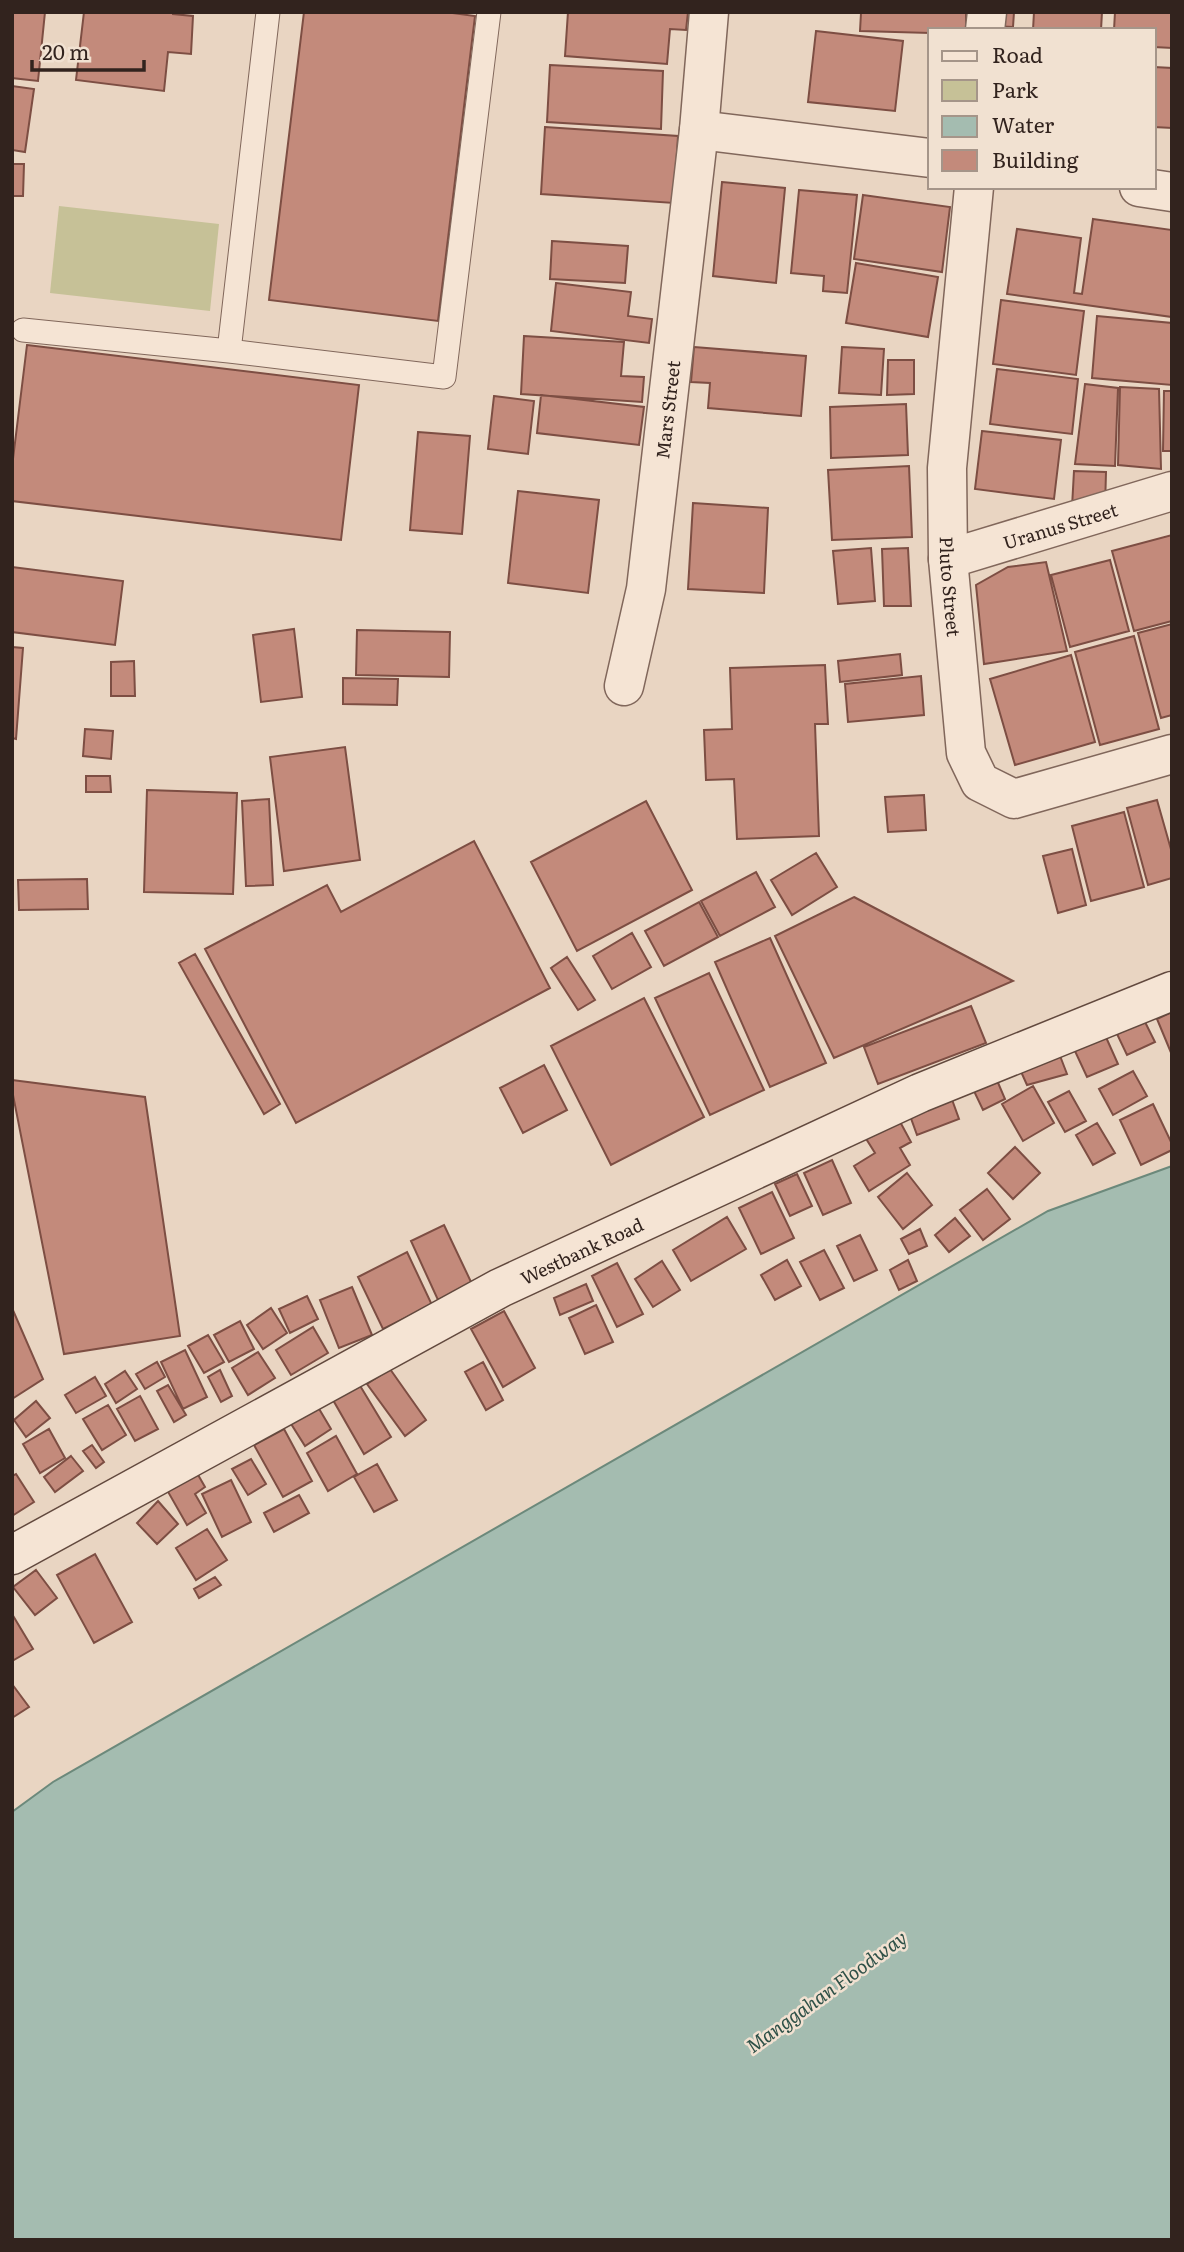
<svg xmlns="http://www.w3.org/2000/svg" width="1184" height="2252" viewBox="0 0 1184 2252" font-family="Literata,serif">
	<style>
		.green { fill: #c6c197 }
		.water { fill: #a4bcb0; stroke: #6c897b; stroke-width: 2 }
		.building { fill: #c38a7b; stroke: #7d4e43; stroke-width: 2 }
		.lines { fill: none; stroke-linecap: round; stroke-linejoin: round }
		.lane-casing { stroke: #81675b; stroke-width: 25 }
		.street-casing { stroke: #81675b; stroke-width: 41 }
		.secondary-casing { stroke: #62493e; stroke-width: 41 }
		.lane { stroke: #f5e4d4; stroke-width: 23 }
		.street { stroke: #f5e4d4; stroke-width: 38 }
		.secondary { stroke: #f5e4d4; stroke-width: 38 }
		.labels { text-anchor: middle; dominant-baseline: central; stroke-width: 5; stroke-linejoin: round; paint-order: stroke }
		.street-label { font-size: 18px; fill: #32231e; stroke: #f1e1d1 }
		.water-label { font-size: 19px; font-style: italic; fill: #2e5047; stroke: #f1e1d1 }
	</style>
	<rect width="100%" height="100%" fill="#e9d5c2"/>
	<!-- green -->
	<path class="green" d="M59,206L219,224L210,311L50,293Z"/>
	<!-- water -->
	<path class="water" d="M1172,1166V2240H12V1812L53,1782L1048,1211Z"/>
	<!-- building -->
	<path class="building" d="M12,12H45L38,81L12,78Z
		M84,12H173V14L193,16L191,54L168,52L164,91L76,80Z
		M304,12H445L475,16L438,321L269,300Z
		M568,12H688L686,30L670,29L667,64L565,56Z
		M966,12V30H930V33L860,31L861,13Z
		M994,12H1014L1013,27L993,26Z
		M1034,12H1102L1101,30H1033Z
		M1115,12H1172V48L1154,47V30H1114Z
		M816,31L903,41L895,111L808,102Z
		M550,65L663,71L661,129L547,122Z
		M1154,67L1172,68V128L1154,127Z
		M12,86L34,89L25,152L12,150Z
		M545,127L678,136L674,203L541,194Z
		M12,164H24L23,196H12Z
		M722,182L785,188L776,283L713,276Z
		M799,190L857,195L847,293L823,291L824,276L791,273Z
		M863,195L950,207L942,272L854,259Z
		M1093,219L1172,230V317L1007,294L1017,229L1081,238L1074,293L1082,294Z
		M552,241L628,246L625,283L550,279Z
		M856,263L938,277L928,337L846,323Z
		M556,283L631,292L628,316L652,319L649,343L551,331Z
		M1001,300L1084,311L1076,375L993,364Z
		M1097,316L1172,323V385L1092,378Z
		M524,336L624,342L621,376L644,377L642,402L521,394Z
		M27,345L359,385L341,540L12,501V467Z
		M694,347L806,356L801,416L708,408L710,383L691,382Z
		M842,347L884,349L881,395L839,393Z
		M888,360H914V394L887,395Z
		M997,369L1078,379L1072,434L990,424Z
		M1085,384L1118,388L1115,466L1075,464Z
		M1120,387L1159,389L1161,469L1118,465Z
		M1164,391H1172V451H1163Z
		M541,395L644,407L639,445L537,433Z
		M494,396L534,401L528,454L488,449Z
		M906,404L908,455L831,458L830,407Z
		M982,431L1061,440L1054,499L975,489Z
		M418,432L470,436L462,534L410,530Z
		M909,466L912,537L832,540L828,470Z
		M1074,471L1106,472L1105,508L1072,507Z
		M518,491L599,500L588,593L508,583Z
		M693,503L768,508L764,593L688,589Z
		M1172,535V621L1134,631L1112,551Z
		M871,548L875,601L838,604L833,551Z
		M908,548L911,606H884L882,549Z
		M1110,560L1129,631L1070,647L1051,575Z
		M1046,562L1067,651L984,664L976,585L1008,567Z
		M12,567L123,581L115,645L12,632Z
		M1172,624V715L1161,718L1138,633Z
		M294,629L302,697L261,702L253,635Z
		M357,630L450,632L449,677L356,675Z
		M1134,636L1159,729L1100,745L1075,652Z
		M12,647L23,648L16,739L12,738Z
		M900,654L902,675L840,682L838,661Z
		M1071,655L1095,742L1015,765L990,679Z
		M134,661L135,696H111V662Z
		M825,665L828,724H815L819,836L737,839L734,779L706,780L704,730L732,729L730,668Z
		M921,676L924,715L848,722L845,684Z
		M343,678L398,679L397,705L343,704Z
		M85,729L113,731L111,759L83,756Z
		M345,747L360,860L284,871L270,757Z
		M86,776H110L111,792H86Z
		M147,790L237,793L233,894L144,892Z
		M924,795L926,830L888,832L885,797Z
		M269,799L273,885L246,886L242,801Z
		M1157,800L1172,853V878L1148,885L1127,808Z
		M646,801L692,890L577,951L531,862Z
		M1124,812L1144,887L1091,901L1072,826Z
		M474,841L550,988L296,1123L205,949L327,885L341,912Z
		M1072,849L1086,905L1058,913L1043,856Z
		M816,853L837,887L792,915L771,880Z
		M756,872L775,907L720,936L701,901Z
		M87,879L88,909L19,910L18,880Z
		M854,897L1013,981L834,1058L775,936Z
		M699,902L718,937L664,966L645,931Z
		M632,933L651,967L612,989L593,956Z
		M770,938L826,1063L770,1087L715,962Z
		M195,954L280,1104L264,1114L179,963Z
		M567,957L595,1000L578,1010L551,968Z
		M709,973L764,1090L710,1115L655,998Z
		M644,998L704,1117L611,1165L551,1046Z
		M971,1006L986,1043L878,1084L864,1047Z
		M1172,1012V1055L1157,1019Z
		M1144,1020L1155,1042L1127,1055L1117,1034Z
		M1105,1035L1118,1064L1087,1077L1074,1049Z
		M1057,1048L1067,1074L1027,1085L1018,1065Z
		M544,1065L567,1110L523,1133L500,1088Z
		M1133,1071L1147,1096L1113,1115L1099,1089Z
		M996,1078L1005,1099L983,1110L973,1089Z
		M12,1080L145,1097L180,1336L64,1354L12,1090Z
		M1033,1086L1054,1123L1023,1141L1002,1104Z
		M1069,1091L1086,1121L1065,1132L1048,1102Z
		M950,1094L959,1119L917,1135L908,1110Z
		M1153,1104L1172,1144V1150L1141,1165L1120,1120Z
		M898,1118L911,1142L900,1148L910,1165L869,1191L854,1166L875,1153L865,1137Z
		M1097,1123L1115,1153L1093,1165L1076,1135Z
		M1015,1147L1040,1173L1013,1199L988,1173Z
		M832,1160L851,1203L823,1215L804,1173Z
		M907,1173L932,1205L903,1229L878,1197Z
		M797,1174L812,1206L790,1216L775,1184Z
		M987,1189L1010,1219L983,1240L960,1210Z
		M772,1192L794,1238L761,1254L739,1208Z
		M727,1217L746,1249L691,1281L673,1250Z
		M955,1218L970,1236L949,1252L935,1235Z
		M444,1225L472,1284L438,1300L411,1241Z
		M920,1229L927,1246L909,1254L901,1239Z
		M860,1235L877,1270L854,1281L837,1246Z
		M824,1250L844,1288L820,1300L800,1262Z
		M407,1252L432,1305L383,1329L358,1277Z
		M787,1260L801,1286L775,1300L761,1275Z
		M908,1260L917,1281L899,1290L890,1270Z
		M662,1261L680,1290L653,1307L635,1279Z
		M617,1263L643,1314L617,1327L592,1276Z
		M586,1284L593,1301L560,1315L554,1298Z
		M352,1287L372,1335L339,1348L320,1300Z
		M307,1296L318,1319L290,1333L279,1309Z
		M596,1305L613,1342L585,1354L569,1318Z
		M12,1308L43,1379L12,1399Z
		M271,1308L287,1333L263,1349L247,1325Z
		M504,1311L535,1368L503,1387L471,1329Z
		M240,1321L254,1349L229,1362L214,1335Z
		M313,1327L328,1353L291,1375L276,1350Z
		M208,1335L224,1362L204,1373L188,1346Z
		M185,1350L207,1397L183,1409L161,1362Z
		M258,1352L275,1378L248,1395L232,1368Z
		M157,1362L165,1377L145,1389L136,1374Z
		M483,1362L503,1400L486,1410L465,1372Z
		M390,1369L426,1420L405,1436L367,1384Z
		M220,1370L232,1396L221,1402L208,1377Z
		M125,1371L137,1389L116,1403L105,1384Z
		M95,1377L106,1396L76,1413L65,1395Z
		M359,1384L391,1437L364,1454L333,1400Z
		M168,1385L186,1415L174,1422L157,1391Z
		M140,1396L158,1429L135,1441L117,1409Z
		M36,1401L50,1418L26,1437L14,1420Z
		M315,1402L331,1429L305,1446L288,1419Z
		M108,1405L126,1435L102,1450L83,1419Z
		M49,1429L65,1458L40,1473L23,1444Z
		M284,1429L312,1481L283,1497L254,1445Z
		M336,1436L357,1474L328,1491L307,1453Z
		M92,1445L104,1462L96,1468L83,1451Z
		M71,1456L83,1471L55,1492L44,1477Z
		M251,1459L266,1484L248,1495L232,1469Z
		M377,1464L397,1500L374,1512L354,1477Z
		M197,1473L205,1487L195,1494L206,1513L187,1525L167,1490Z
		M16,1474L34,1502L12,1516V1476Z
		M231,1480L251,1522L222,1537L202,1494Z
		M299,1495L309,1513L274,1532L264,1513Z
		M158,1501L178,1524L157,1544L137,1523Z
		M207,1529L227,1560L196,1580L176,1548Z
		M95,1554L132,1622L94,1643L57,1575Z
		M36,1570L57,1598L35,1615L13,1587Z
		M215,1577L221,1585L199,1598L194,1589Z
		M12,1614L33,1649L12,1661Z
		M12,1684L29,1707L12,1718Z"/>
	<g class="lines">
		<defs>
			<path id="lane" d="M23,330L229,351L444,377L489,12
				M229,351L268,12"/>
			<g id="street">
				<path d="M985,30L987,12"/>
				<path d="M699,130L930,158"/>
				<path id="s1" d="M974,187L947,468L948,559L966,753L980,782L1014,799L1172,754"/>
				<path d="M1139,187L1172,192"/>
				<path id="s2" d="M948,559L1172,491"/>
				<path id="s3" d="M624,686L646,589L699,130L709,12"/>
			</g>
			<g id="secondary">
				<path id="s4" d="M12,1555L500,1288L920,1093L1172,991"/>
			</g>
		</defs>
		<!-- lane casing -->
		<use href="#lane" class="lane-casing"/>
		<!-- street casing -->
		<use href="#street" class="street-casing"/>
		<!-- secondary casing -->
		<use href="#secondary" class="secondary-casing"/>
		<!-- lane -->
		<use href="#lane" class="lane"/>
		<!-- street -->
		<use href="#street" class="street"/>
		<!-- secondary -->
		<use href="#secondary" class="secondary"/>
	</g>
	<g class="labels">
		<!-- street labels -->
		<g class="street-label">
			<text stroke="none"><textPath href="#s3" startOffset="280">Mars Street</textPath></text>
			<text stroke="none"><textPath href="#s2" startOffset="117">Uranus Street</textPath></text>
			<text stroke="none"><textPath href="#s1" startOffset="401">Pluto Street</textPath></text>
			<text stroke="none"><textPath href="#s4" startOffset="646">Westbank Road</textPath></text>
		</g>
		<!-- water labels -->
		<g class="water-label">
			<text transform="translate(826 1991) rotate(-36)">Manggahan Floodway</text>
		</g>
	</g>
	<!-- border -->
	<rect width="1184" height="2252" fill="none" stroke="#32231e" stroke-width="28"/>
	<!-- legend -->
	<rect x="928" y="28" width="228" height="161" fill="#f1e1d1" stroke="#a59589" stroke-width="2"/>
	<rect x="942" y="51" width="35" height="10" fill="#f5e4d4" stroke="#a59589" stroke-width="2"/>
	<text x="992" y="63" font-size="21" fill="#32231e">Road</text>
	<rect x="942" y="80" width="35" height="21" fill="#c6c197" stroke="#a59589" stroke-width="2"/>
	<text x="992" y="98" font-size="21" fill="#32231e">Park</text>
	<rect x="942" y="116" width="35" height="21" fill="#a4bcb0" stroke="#a59589" stroke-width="2"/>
	<text x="992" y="133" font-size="21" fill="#32231e">Water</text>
	<rect x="942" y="150" width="35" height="21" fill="#c38a7b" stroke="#a59589" stroke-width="2"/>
	<text x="992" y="168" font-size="21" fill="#32231e">Building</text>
	<!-- scale -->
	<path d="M32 60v10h112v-10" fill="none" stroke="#32231e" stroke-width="3.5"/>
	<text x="42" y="60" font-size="21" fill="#32231e" stroke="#f1e1d1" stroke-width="5" paint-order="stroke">20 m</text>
</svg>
